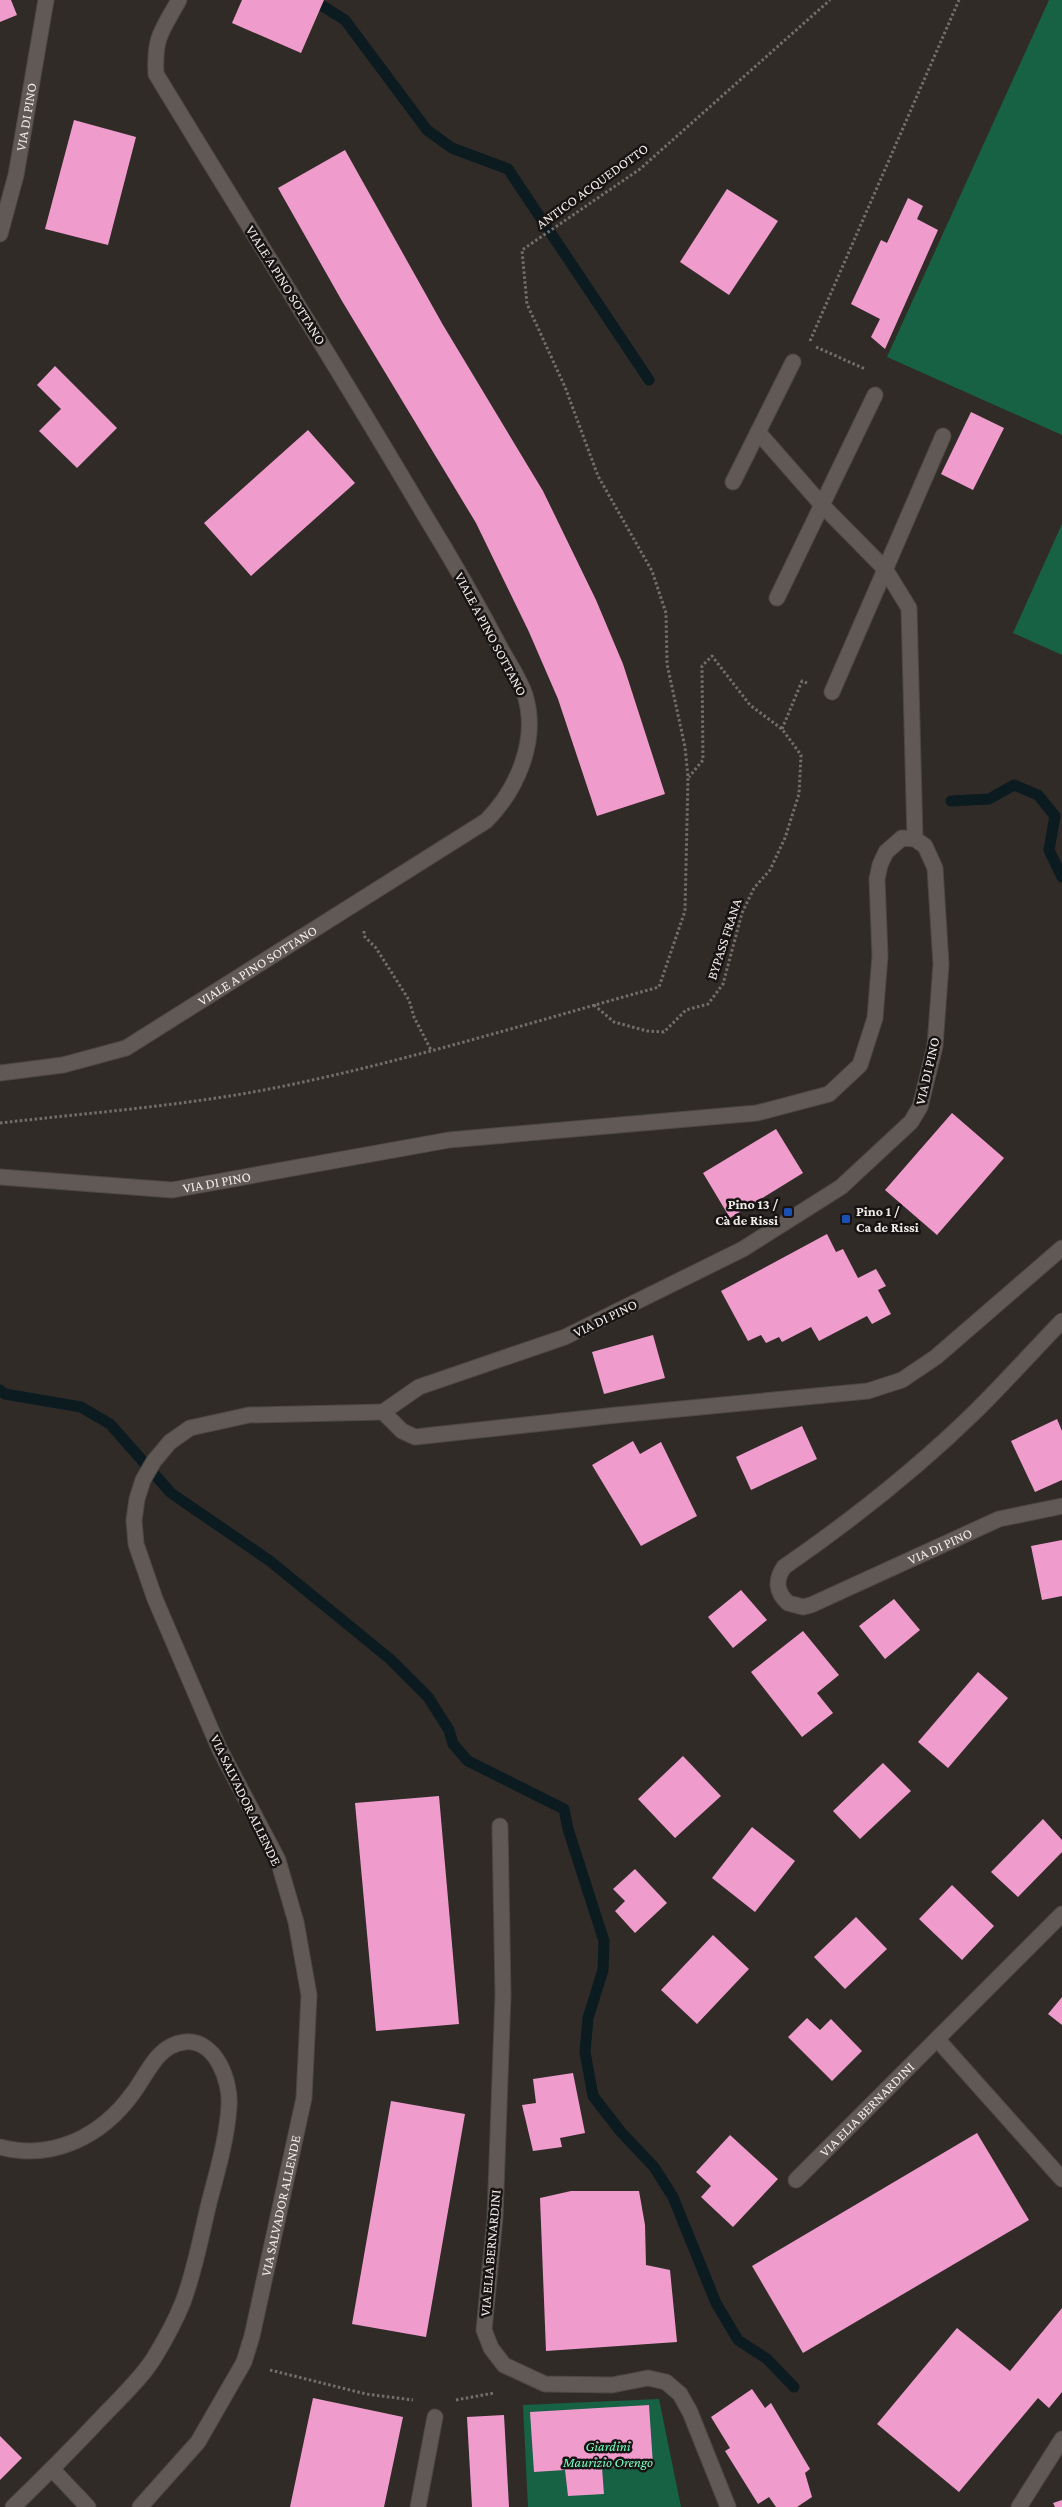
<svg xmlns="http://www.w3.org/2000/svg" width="1062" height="2507" viewBox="0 0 1062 2507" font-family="'Crimson Pro',serif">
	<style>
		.green { fill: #176144 }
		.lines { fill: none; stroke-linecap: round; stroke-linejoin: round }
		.stream { stroke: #0b1b1f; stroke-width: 11 }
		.building { fill: #ef9ccd }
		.minor-casing { stroke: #4d4844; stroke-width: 17 }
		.path { stroke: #736e6c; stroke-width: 3; stroke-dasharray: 2.5 2.5; stroke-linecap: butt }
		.minor { stroke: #605956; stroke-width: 15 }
		.transit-dot { fill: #1a4fb4; stroke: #171413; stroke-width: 2 }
		.labels { text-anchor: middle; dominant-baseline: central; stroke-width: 5; stroke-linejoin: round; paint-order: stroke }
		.street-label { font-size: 14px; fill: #f0ecea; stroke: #171413 }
		.poi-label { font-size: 14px; font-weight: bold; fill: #f0ecea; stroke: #171413; text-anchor: end }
		.park-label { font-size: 14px; font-style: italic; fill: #78fec3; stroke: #171413 }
	</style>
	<rect width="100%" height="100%" fill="#312b28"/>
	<!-- green -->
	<path class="green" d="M1049,0H1062V435L887,357Z
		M1062,524V655L1013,633Z
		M659,2399L681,2507H528L523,2405Z"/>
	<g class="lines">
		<!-- stream -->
		<path class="stream" d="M313,0L345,20L427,130L452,148L508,169L649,380
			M951,801L989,799L1014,785L1038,795L1055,816L1049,850L1062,877
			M0,1390L5,1394L81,1407L110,1424L171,1493L270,1561L390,1659L428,1697L449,1730L453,1744L468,1761L564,1809L568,1829L604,1941L603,1970L588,2018L585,2052L593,2096L621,2132L654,2167L673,2197L716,2303L738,2340L767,2359L794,2387"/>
	</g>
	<!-- building -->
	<path class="building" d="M0,0H11L17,15L0,22Z
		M242,0H324L301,53L232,23Z
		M74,120L136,137L108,245L45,229Z
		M345,150L443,325L543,491L596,600L623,664L665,794L597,816L558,699L529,632L476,523L342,301L278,188Z
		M727,189L778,221L729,295L680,262Z
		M908,198L923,206L917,219L938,230L885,349L871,337L880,319L851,304L881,240L887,243Z
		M55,366L117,428L77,468L39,431L61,409L37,385Z
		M971,412L1004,428L973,490L941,474Z
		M308,430L355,483L251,576L204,523Z
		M952,1113L1004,1158L937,1235L885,1190Z
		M776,1129L803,1173L730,1218L703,1173Z
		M827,1234L836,1252L843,1249L858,1278L876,1269L886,1286L878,1290L891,1314L872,1324L867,1316L819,1341L811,1327L782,1342L779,1337L766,1343L761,1335L748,1341L721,1291Z
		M653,1335L665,1378L604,1394L592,1352Z
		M1057,1419L1062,1431V1480L1035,1492L1011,1441Z
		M802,1426L817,1459L751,1490L736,1457Z
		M633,1441L640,1454L661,1442L697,1516L641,1546L592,1465Z
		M1062,1540V1596L1042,1600L1031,1546Z
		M741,1590L767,1620L733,1648L708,1617Z
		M894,1599L920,1630L885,1659L859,1626Z
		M803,1631L839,1675L817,1693L833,1713L802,1737L751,1672Z
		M978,1672L1008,1698L948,1768L918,1742Z
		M683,1756L721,1796L675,1838L638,1799Z
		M883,1763L911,1791L860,1839L833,1811Z
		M439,1796L459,2024L376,2031L355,1803Z
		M1043,1819L1062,1840V1852L1018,1897L991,1872Z
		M752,1827L795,1861L755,1912L712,1878Z
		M635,1869L667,1903L635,1933L615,1911L625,1901L613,1889Z
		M952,1885L994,1926L962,1960L919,1919Z
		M856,1917L887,1949L845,1989L814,1957Z
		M713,1935L749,1969L697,2024L661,1990Z
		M1062,1997V2025L1048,2014Z
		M807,2018L820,2030L831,2019L862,2051L832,2081L788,2037Z
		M573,2073L585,2133L560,2138L562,2147L533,2151L522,2105L536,2103L533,2079Z
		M391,2101L465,2114L426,2337L352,2324Z
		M977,2133L1029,2220L803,2353L752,2266Z
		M730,2135L778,2179L733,2227L701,2197L711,2186L696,2172Z
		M571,2191H639L645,2225L646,2265L670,2270L677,2342L546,2351L540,2198Z
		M1062,2308V2392L1049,2408L1038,2398L959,2492L877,2424L957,2328L1010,2371Z
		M752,2389L765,2408L771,2403L810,2469L805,2473L812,2497L797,2507H776L769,2497L758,2504L725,2451L730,2448L711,2417Z
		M313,2398L403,2417L384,2507H290Z
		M649,2405L653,2465L602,2468L604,2494L568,2496L565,2470L534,2472L530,2412Z
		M504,2415L509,2507H472L467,2417Z
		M0,2436L22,2458L0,2480Z
		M1062,2500V2507H1055L1053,2503Z"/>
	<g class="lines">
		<defs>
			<g id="minor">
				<path id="s1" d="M0,234L16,175L46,0"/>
				<path d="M758,432L822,505L885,569L909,608L915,839"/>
				<path d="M733,482L793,362"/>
				<path d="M777,598L875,395"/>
				<path d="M832,692L943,436"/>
				<path id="s2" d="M0,1073L63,1065L126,1048L486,821C517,790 539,740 525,695C520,679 509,664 501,649C477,603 451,558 424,514C337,366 245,221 156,74C154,36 162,31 179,0"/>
				<path id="s3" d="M0,1177L172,1190L449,1140L757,1113L829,1094L860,1065L875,1018L880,956L877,879L880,865L886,852L902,838L915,839L925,846L935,868L941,964L935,1046L920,1107L911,1122L841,1187L743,1249L565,1337L419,1387L383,1412"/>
				<path id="s4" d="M1062,1321C1034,1350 1007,1380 978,1409C919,1467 852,1520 784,1567C775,1580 776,1592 788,1603L803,1607L811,1605L999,1519L1062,1506"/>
				<path d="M383,1412L402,1431L415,1437L617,1415L868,1391L902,1380L936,1357L1062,1248"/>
				<path d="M500,1826L503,1995L495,2217L484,2330L491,2348L504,2365L545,2384L612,2385L648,2378L666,2382L680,2394L690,2412L728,2507"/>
				<path d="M937,2039L1062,2179"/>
				<path d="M0,2147C53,2161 102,2136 133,2093C148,2073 157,2045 185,2042C216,2039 231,2082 229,2106C227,2139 217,2172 209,2203C201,2236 195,2270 183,2302C175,2322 165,2340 154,2358C140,2380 120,2398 102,2417C73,2448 43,2478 13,2507"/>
				<path id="s5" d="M796,2180L1062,1914"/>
				<path d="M52,2469L88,2507"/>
				<path id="s6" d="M140,2507L198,2442L244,2362L252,2336L304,2098L309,1995L296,1922L278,1860L219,1748L155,1599L136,1544L134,1520L137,1499L143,1480L154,1461L170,1442L190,1428L249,1415L383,1412"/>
				<path d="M418,2507L435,2417"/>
				<path d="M1019,2507L1062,2439"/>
			</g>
		</defs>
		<!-- minor casing -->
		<use href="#minor" class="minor-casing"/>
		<!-- path -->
		<path class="path" d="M810,341L959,0
			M816,347L865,369
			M782,729L802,681L807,683
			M364,931V936L376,948L409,1000L414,1017L431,1050
			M594,1005L614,1022L647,1031L664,1032L686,1010L708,1004L723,984L742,913L754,888L770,870L785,838L799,794L801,755L782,729L750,705L712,656L702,666L703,760L689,777
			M0,1123C96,1112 195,1105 289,1085C414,1059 536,1021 659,987L685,911L688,777L685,747L667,664L666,613L652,571L598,476L565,387L527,304L522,250L640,169L830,0
			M270,2370L366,2394L413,2400
			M456,2400L494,2393"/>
		<!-- minor -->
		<use href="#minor" class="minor"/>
	</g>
	<!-- markers -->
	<g class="transit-dot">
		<rect x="783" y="1207" width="10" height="10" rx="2.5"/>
		<rect x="841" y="1214" width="10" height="10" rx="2.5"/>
	</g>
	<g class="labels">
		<!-- street labels -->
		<g class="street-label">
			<text stroke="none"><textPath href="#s1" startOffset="120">VIA DI PINO</textPath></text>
			<text transform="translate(592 186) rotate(-36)">ANTICO ACQUEDOTTO</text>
			<text transform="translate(286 285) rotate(58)">VIALE A PINO SOTTANO</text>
			<text transform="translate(491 634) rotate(62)">VIALE A PINO SOTTANO</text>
			<text transform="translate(724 939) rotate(-72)">BYPASS FRANA</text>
			<text stroke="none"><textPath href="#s2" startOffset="284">VIALE A PINO SOTTANO</textPath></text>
			<text transform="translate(927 1071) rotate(-77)">VIA DI PINO</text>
			<text stroke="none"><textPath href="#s3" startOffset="218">VIA DI PINO</textPath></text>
			<text transform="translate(605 1318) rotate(-26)">VIA DI PINO</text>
			<text stroke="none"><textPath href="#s4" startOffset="578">VIA DI PINO</textPath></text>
			<text transform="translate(246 1800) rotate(64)">VIA SALVADOR ALLENDE</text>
			<text stroke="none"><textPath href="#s5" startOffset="100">VIA ELIA BERNARDINI</textPath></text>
			<text stroke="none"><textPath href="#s6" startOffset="340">VIA SALVADOR ALLENDE</textPath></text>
			<text transform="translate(490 2253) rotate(-85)">VIA ELIA BERNARDINI</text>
		</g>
		<!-- poi labels -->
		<g class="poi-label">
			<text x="778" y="1204">Pino 13 /<tspan x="778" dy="16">Cà de Rissi</tspan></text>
			<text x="856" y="1211" text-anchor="start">Pino 1 /<tspan x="856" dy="16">Ca de Rissi</tspan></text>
		</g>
		<!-- park labels -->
		<g class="park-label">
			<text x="608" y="2446">Giardini<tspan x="608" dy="16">Maurizio Orengo</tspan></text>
		</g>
	</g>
</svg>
